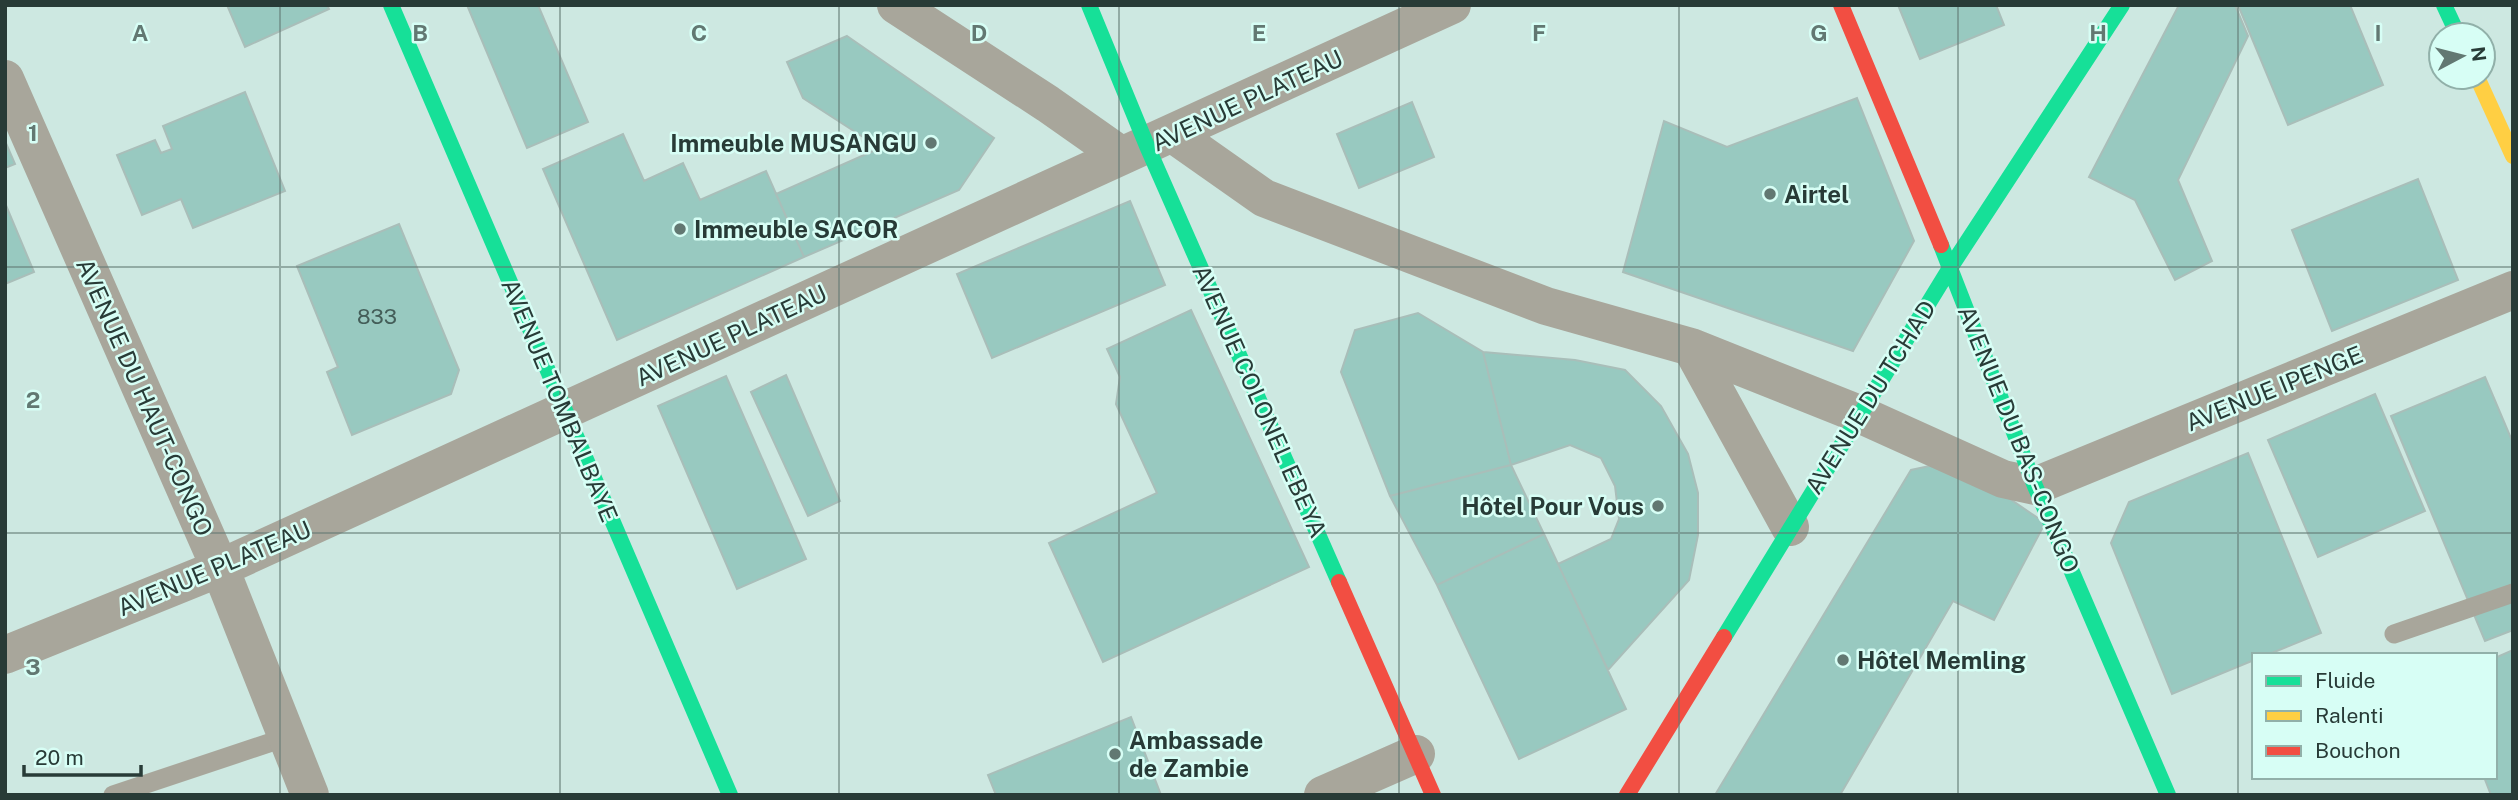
<svg xmlns="http://www.w3.org/2000/svg" width="2518" height="800" viewBox="0 0 2518 800" font-family="'Public Sans',sans-serif">
	<style>
		.building { fill: #98c9c0; stroke: #a9beb9; stroke-width: 2 }
		.lines { fill: none; stroke-linecap: round; stroke-linejoin: round }
		.lane { stroke: #a8a69b; stroke-width: 19 }
		.street { stroke: #a8a69b; stroke-width: 38 }
		.fast { stroke: #16e098; stroke-width: 16 }
		.slow { stroke: #ffcf43; stroke-width: 16 }
		.jam { stroke: #f24e42; stroke-width: 16 }
		.grid { fill: none; stroke: #627872; stroke-width: 2; stroke-opacity: 0.55 }
		.poi-dot { fill: #627872; stroke: #d7fef5; stroke-width: 2.5 }
		.labels { text-anchor: middle; dominant-baseline: central; stroke-width: 5; stroke-linejoin: round; paint-order: stroke }
		.number-label { font-size: 21px; fill: #445e59 }
		.street-label { font-size: 24px; fill: #283b37; stroke: #d7fef5 }
		.poi-label { font-size: 24px; font-weight: bold; fill: #283b37; stroke: #d7fef5; text-anchor: start }
		.grid-label { font-size: 23px; text-anchor: middle; font-weight: bold; fill: #627872; stroke: #d7fef5; stroke-width: 5; stroke-linejoin: round; paint-order: stroke }
	</style>
	<rect width="100%" height="100%" fill="#cde8e1"/>
	<!-- building -->
	<path class="building" d="M227,5H327L329,9L245,47Z
		M467,5H538L588,122L527,148Z
		M1898,5H1996L2004,25L1920,59Z
		M2179,5H2235L2248,36L2178,180L2212,261L2175,280L2135,200L2089,177Z
		M2238,5H2350L2383,85L2288,125Z
		M847,36L994,138L959,190L804,257L776,194L880,148L803,98L787,62Z
		M245,92L285,191L193,228L181,199L142,215L117,155L155,140L161,153L172,149L163,126Z
		M1857,98L1914,241L1853,351L1623,272L1664,121L1727,147Z
		M1412,102L1434,157L1359,188L1337,134Z
		M623,134L644,181L683,163L700,200L766,171L804,257L617,340L543,169Z
		M5,141L15,164L5,168Z
		M2418,179L2458,280L2332,331L2292,230Z
		M1130,201L1165,285L992,358L957,274Z
		M5,203L34,272L5,284Z
		M399,224L459,370L451,394L352,435L327,372L338,367L297,266Z
		M1191,310L1309,567L1103,662L1049,543L1157,493L1116,404L1120,377L1107,349Z
		M1418,313L1483,352L1511,465L1390,496L1341,372L1355,330Z
		M1483,352L1575,360L1625,370L1661,406L1688,454L1698,493V535L1689,580L1608,670L1558,564L1611,539L1619,519L1615,486L1601,458L1570,445L1511,465Z
		M786,375L840,501L808,516L751,392Z
		M726,376L806,559L737,589L658,406Z
		M2485,377L2513,443V630L2485,641L2391,416Z
		M2375,394L2425,511L2318,557L2268,440Z
		M2248,453L2321,633L2267,655H2254V660L2172,694L2111,543L2129,502Z
		M1939,464L1975,475L2045,523L1994,620L1953,601L1840,795H1715L1911,470Z
		M1511,465L1544,534L1437,585L1390,496Z
		M1544,534L1626,709L1519,759L1437,585Z
		M2513,650V795H2491L2484,777H2495V658Z
		M1131,717L1161,795H996L988,775Z"/>
	<g class="lines">
		<!-- lane -->
		<path class="lane" d="M2394,634L2513,593
			M113,795L287,737"/>
		<!-- street -->
		<path class="street" d="M896,5L1048,104L1122,156
			M5,79L220,568L310,795
			M1173,134L1264,198L1546,306L1691,347L1859,414L2003,479L2035,486L2513,290
			M1691,347L1790,527
			M5,655L220,568L1452,5
			M1323,795L1416,754"/>
		<!-- fast -->
		<path class="fast" d="M391,5L730,795
			M1089,5L1147,146L1339,582
			M2444,5L2458,35
			M1941,245L2035,486L2168,795
			M1724,637L1950,268L2122,5"/>
		<!-- slow -->
		<path class="slow" d="M2477,77L2513,156"/>
		<!-- jam -->
		<path class="jam" d="M1841,5L1941,245
			M1339,582L1433,795
			M1627,795L1724,637"/>
	</g>
	<!-- grid -->
	<path class="grid" d="M280,5V795M560,5V795M839,5V795M1119,5V795M1399,5V795M1679,5V795M1958,5V795M2238,5V795M5,267H2513M5,533H2513"/>
	<!-- markers -->
	<g class="poi-dot">
		<circle cx="931" cy="143" r="7"/>
		<circle cx="1770" cy="194" r="7"/>
		<circle cx="680" cy="229" r="7"/>
		<circle cx="1658" cy="506" r="7"/>
		<circle cx="1843" cy="660" r="7"/>
		<circle cx="1115" cy="754" r="7"/>
	</g>
	<g class="labels">
		<!-- number labels -->
		<g class="number-label">
			<text x="377" y="316">833</text>
		</g>
		<!-- street labels -->
		<g class="street-label">
			<text transform="translate(1247 100) rotate(-25)">AVENUE PLATEAU</text>
			<text transform="translate(731 335) rotate(-25)">AVENUE PLATEAU</text>
			<text transform="translate(2274 388) rotate(-22)">AVENUE IPENGE</text>
			<text transform="translate(145 397) rotate(66)">AVENUE DU HAUT-CONGO</text>
			<text transform="translate(1870 397) rotate(-58)">AVENUE DU TCHAD</text>
			<text transform="translate(560 400) rotate(67)">AVENUE TOMBALBAYE</text>
			<text transform="translate(1260 401) rotate(66)">AVENUE COLONEL EBEYA</text>
			<text transform="translate(2019 439) rotate(68)">AVENUE DU BAS-CONGO</text>
			<text transform="translate(214 568) rotate(-23)">AVENUE PLATEAU</text>
		</g>
		<!-- poi labels -->
		<g class="poi-label">
			<text x="917" y="143" text-anchor="end">Immeuble MUSANGU</text>
			<text x="1784" y="194">Airtel</text>
			<text x="694" y="229">Immeuble SACOR</text>
			<text x="1644" y="506" text-anchor="end">Hôtel Pour Vous</text>
			<text x="1857" y="660">Hôtel Memling</text>
			<text x="1129" y="740">Ambassade<tspan x="1129" dy="28">de Zambie</tspan></text>
		</g>
	</g>
	<g class="grid-label">
		<text x="140" y="41">A</text>
		<text x="420" y="41">B</text>
		<text x="699" y="41">C</text>
		<text x="979" y="41">D</text>
		<text x="1259" y="41">E</text>
		<text x="1539" y="41">F</text>
		<text x="1819" y="41">G</text>
		<text x="2098" y="41">H</text>
		<text x="2378" y="41">I</text>
		<text x="33" y="141">1</text>
		<text x="33" y="408">2</text>
		<text x="33" y="675">3</text>
	</g>
	<!-- border -->
	<rect width="2518" height="800" fill="none" stroke="#283b37" stroke-width="14"/>
	<!-- legend -->
	<rect x="2252" y="653" width="245" height="126" fill="#d7fef5" stroke="#91b0a9" stroke-width="2"/>
	<rect x="2266" y="676" width="35" height="10" fill="#16e098" stroke="#91b0a9" stroke-width="2"/>
	<text x="2315" y="688" font-size="21" fill="#283b37">Fluide</text>
	<rect x="2266" y="711" width="35" height="10" fill="#ffcf43" stroke="#91b0a9" stroke-width="2"/>
	<text x="2315" y="723" font-size="21" fill="#283b37">Ralenti</text>
	<rect x="2266" y="746" width="35" height="10" fill="#f24e42" stroke="#91b0a9" stroke-width="2"/>
	<text x="2315" y="758" font-size="21" fill="#283b37">Bouchon</text>
	<!-- north arrow -->
	<g transform="translate(2462 56) rotate(83)"><circle r="33" fill="#d7fef5" stroke="#91b0a9" stroke-width="2"/>
	<path d="M0-5L12 26L0 18L-12 26Z" fill="#627872"/>
	<text y="-10" font-size="19" font-weight="bold" text-anchor="middle" fill="#283b37">N</text>
	</g>
	<!-- scale -->
	<path d="M24 765v10h117v-10" fill="none" stroke="#283b37" stroke-width="3.5"/>
	<text x="35" y="765" font-size="21" fill="#283b37" stroke="#d7fef5" stroke-width="5" paint-order="stroke">20 m</text>
</svg>
